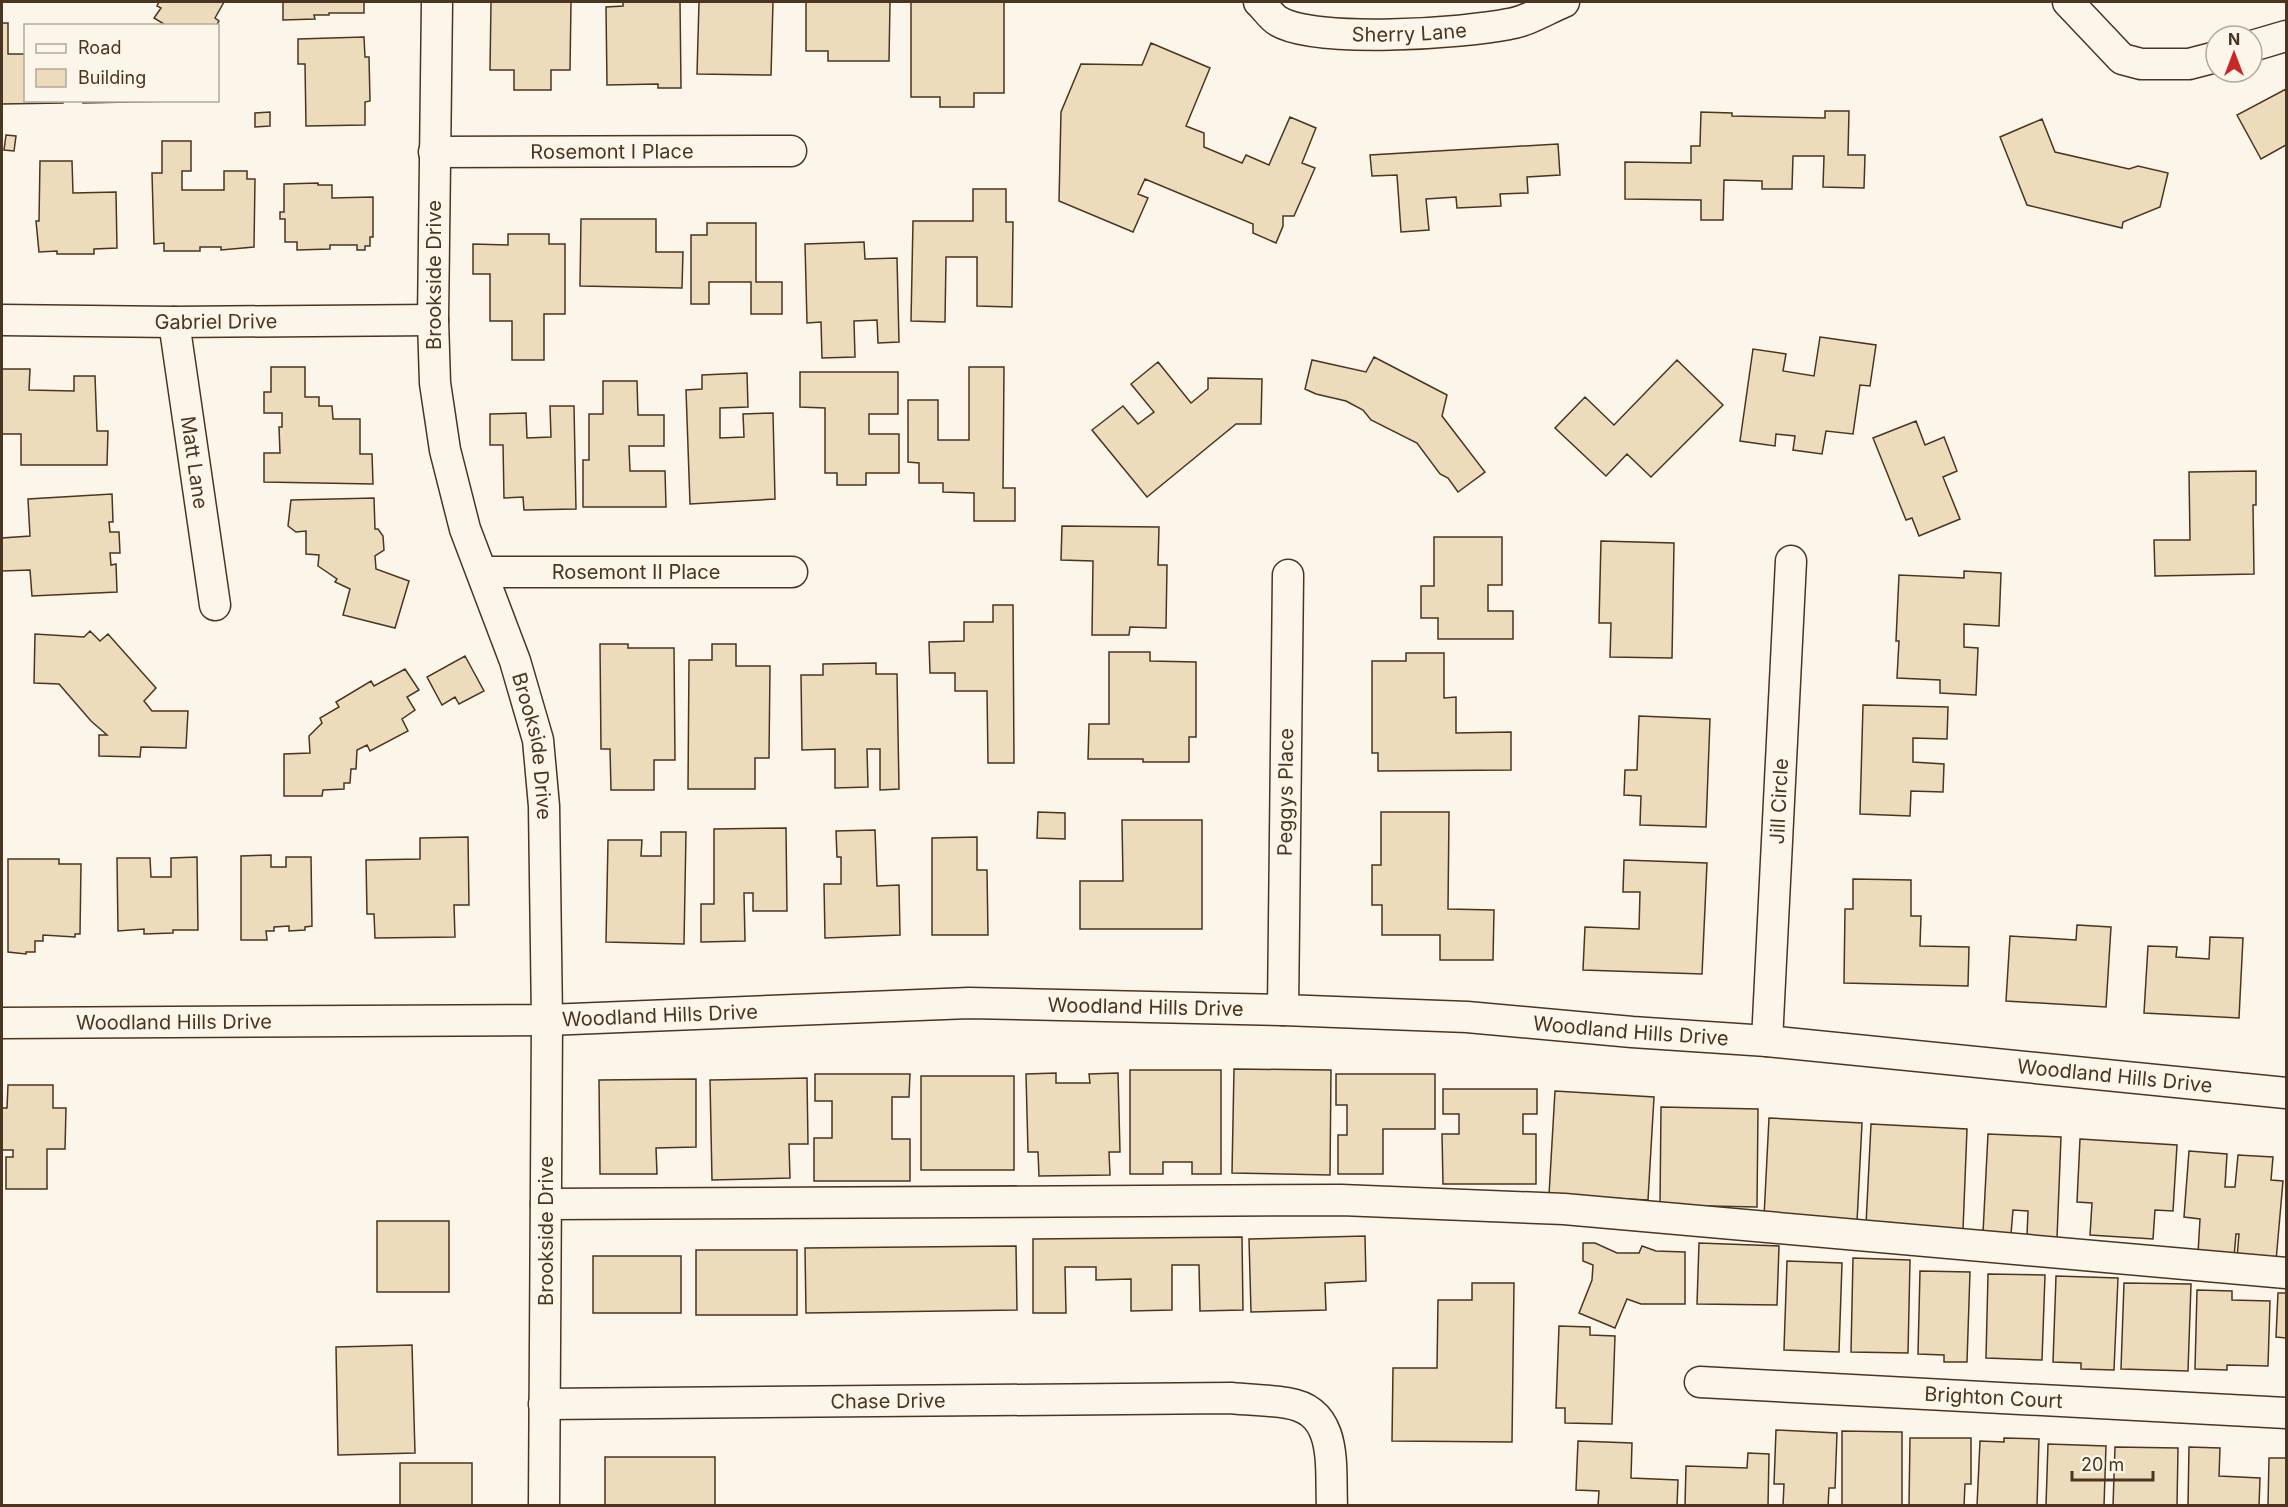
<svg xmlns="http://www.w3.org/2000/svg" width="2288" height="1507" viewBox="0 0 2288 1507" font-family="Inter,sans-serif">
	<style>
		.building { fill: #ecdcbc; stroke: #4a3520; stroke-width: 1.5 }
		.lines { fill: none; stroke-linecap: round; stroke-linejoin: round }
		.minor-casing { stroke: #4a3520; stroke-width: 33 }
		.minor { stroke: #fbf6e9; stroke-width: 30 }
		.labels { text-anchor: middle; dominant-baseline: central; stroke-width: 4.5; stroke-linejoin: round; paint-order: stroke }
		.street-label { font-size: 20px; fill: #4a3520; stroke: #fbf6e9 }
	</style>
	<rect width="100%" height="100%" fill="#fbf6e9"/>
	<!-- building -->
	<path class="building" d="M159,2H224L215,18L219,21L216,26H167L154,18L161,8L157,6Z
		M283,2H364V13H329V15H314L315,19L283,20Z
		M491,2H571L570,70H551V90H514V70H490Z
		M623,2H680L681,88H658V84L607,85L606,7L623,6Z
		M699,2H773L771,75L697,74Z
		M806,2H890L889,61H828V51H806Z
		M911,2H1004V93H974V107H940V97H911Z
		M2,23H8V54H26V100H63V103L2,104Z
		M364,37L365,57H369L370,101L365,102V125L306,126L305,64H298V39Z
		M1151,43L1210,68L1186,126L1204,133V147L1242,163L1246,155L1269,165L1290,117L1316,128L1302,163L1315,168L1294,216H1283V226L1276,243L1253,233V224L1145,179L1138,194L1148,198L1133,232L1059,201L1061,112L1081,64L1142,65Z
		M2286,89V145L2261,159L2237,115Z
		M83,100H174V101L83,103Z
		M1825,111H1849L1848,155H1865L1864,188L1823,187L1824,156H1793L1792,189H1762V181L1724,180L1723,220H1701V200L1625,199V162L1691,163V146H1700L1701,112L1732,113V116L1825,118Z
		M270,112V126L255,127V113Z
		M2042,119L2055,152L2129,169L2138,166L2168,173L2160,207L2123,222L2122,228L2027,205L2000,137Z
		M6,135L16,136L14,151L4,150Z
		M162,141H191V171H182V190H224V171H247V179H255L254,247L221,250V247H200V251H164V243L154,244L152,173H162Z
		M1558,144L1560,175L1527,177L1528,193L1500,194L1501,206L1457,208L1456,197L1426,199L1429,230L1401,232L1397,175L1372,176L1370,155Z
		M40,161H72L73,193L116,192L117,248L94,249V254H57V251L39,252L36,221H39Z
		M318,183V185H332V198L373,197V237H370V246H365V250H357V245H330V249L297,250V242H285V219H280V212H284V184Z
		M973,189H1006V222H1013L1012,307L977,306V257H946L945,322L911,321L913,221H973Z
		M581,219H656V252H683L682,288L580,286Z
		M707,223H756V282H782V314H751V282H709V304H691V235H707Z
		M508,234H549V244H565V314H544V360H512V321H490V274H473V244L508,245Z
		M864,242L865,259L897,258L899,342L878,343L877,320L854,321L855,357L822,358L821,322L807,323L805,244Z
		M1820,337L1876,345L1870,386L1860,385L1853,434L1826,431L1822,454L1793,450L1795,436L1776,434L1775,446L1740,441L1753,349L1786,354L1783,371L1814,376Z
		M1374,357L1447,395L1442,416L1485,472L1458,492L1448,478L1440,474L1417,443L1371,420L1363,410L1346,401L1316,394L1305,389L1312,360L1366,372Z
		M1677,360L1723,405L1651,477L1627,454L1606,476L1555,428L1585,397L1614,425Z
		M1158,362L1191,403L1208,389V378L1262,379L1261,424H1236L1147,497L1092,430L1123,406L1138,424L1154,412L1131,384Z
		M271,367H305V397H319V406H332L333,419H360V454H372L373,484L264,482V453H280L279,427H282V413H264V392H271Z
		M969,367H1004L1003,488H1015V521H974V493L943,492V483H919V463L908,462V400H938V440H969Z
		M2,369H30L29,390L74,391V376H95L97,431H108L107,465H21V434H2Z
		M800,372H898V414H869V434H899V473H866V485H837V473H825V408L800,407Z
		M747,373L748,407L720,408V438L744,437L743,414L773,413L775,499L690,504L686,390L702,389V375Z
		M603,381H637L638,415H664V446H629L630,471H665L666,507H583V460H589V414H603Z
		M550,406H574L576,509L524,510L523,497L504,498L503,445H490V414L526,413L527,438L551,437Z
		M1916,421L1925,445L1944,437L1957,471L1943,477L1960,519L1919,536L1912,518L1906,520L1873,438Z
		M2256,471V505H2253L2254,574L2155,576L2154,540H2190L2189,472Z
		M112,494L113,522H109L110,532H119L120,553H110L111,565L116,564L117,592L32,596L30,570L2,571V538L30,536L28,499Z
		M374,498L375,529H378L383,536L384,550L375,556L376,569L409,581L395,628L343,615L350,589L335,582L337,579L318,566L319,555L306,554V531L296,532L288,526L291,500Z
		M1062,526L1159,527L1158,565H1167L1166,628L1130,627L1129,635H1092L1093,561L1061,560Z
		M1434,537H1502V585H1488V611H1513V639H1438V618H1421V586H1434Z
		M1601,541L1674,543L1672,658L1610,657L1611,623H1599Z
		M1964,571L2001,573L1999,626L1964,624V647L1978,648L1976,695L1940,693V680L1897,678L1899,641H1896L1899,575L1964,578Z
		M993,605H1013L1014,763H988L987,691H955V673H930L929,642L964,641V622H993Z
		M90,631L100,641L108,634L156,688L144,701L152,711H188L186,748L141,747L140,757L99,756V735H107L91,721L59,684L34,683L35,634L84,637Z
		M600,644H628V648H674L675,760H654V790H611L610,749H601Z
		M712,644H736V666H770L769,758H755V789H688L689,660H712Z
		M1109,652H1150V661L1196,662V737H1189V762H1143V759H1088L1089,724H1109Z
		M1406,653H1444V698L1456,697V733L1511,732V770L1378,771V753H1372V661H1406Z
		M465,656L484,691L459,704L455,697L442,705L427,677Z
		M876,663V674H897L899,789L880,790V749H867L868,787L835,788V749L802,750L801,675H823V664Z
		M405,669L419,690L407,697L415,710L402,719L408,731L370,751L367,745L357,750L356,769H351L350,783H344V789L323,790L322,796H284V754L310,753L309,736L322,723L320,718L339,707L336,702L371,681L374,686Z
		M1863,705L1948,707L1947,739L1913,738V762L1944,764L1943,792L1911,791L1910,816L1860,814Z
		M1639,716L1710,719L1706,827L1640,825L1641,796L1624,795L1625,770H1637Z
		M1038,812L1065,813V839L1037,838Z
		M1381,812H1449L1448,909L1494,910L1493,960H1440V935H1382V905H1372V865H1381Z
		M1122,820H1202V929H1080V881H1123Z
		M786,828L787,911H753V893H744L745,941L701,942V904H714V829Z
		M875,830L877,886L899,885L900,935L825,938L824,884H841V857H837L836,831Z
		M661,832H686L684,944L606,942L608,840H642L641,856H661Z
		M468,837L469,905H454L455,937L375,938L374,914H367L366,860L420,859V838Z
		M977,837V870H987L988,935H932V838Z
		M271,855V867H286V857H311L312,926L305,927V930L289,931V926L274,927V931H266L267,940H241V856Z
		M197,857L198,930H173V933L144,934V929L118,931L117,858H150L151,877H171V858Z
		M8,859H59V864H81L80,934H75V937L43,935V941H35V952H26V954L8,952Z
		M1624,860L1707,863L1702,974L1583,970L1585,927L1639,929L1640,892H1623Z
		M1853,879L1911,880V916H1921L1920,946L1969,947L1968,986L1844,983L1845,909H1853Z
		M2077,925L2111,927L2106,1007L2006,1001L2010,936L2076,940Z
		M2210,937L2243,938L2239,1018L2144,1013L2148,946L2177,947L2176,957L2209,959Z
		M1234,1069L1331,1070L1330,1175L1232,1173Z
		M1130,1070H1221V1174H1192V1162H1163V1174H1130Z
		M1056,1073V1083H1090L1089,1074L1118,1073L1120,1152H1109L1110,1175L1039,1176L1038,1152H1028L1026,1074Z
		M815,1074H910L909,1097H892V1139H910V1181H814V1138H832V1101H815Z
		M1336,1074H1435V1129H1383V1174H1338V1135H1347V1105H1336Z
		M921,1076H1014V1170H921Z
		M807,1078L808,1144H789L790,1178L712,1180L710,1080Z
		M696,1079V1147L656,1148L657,1174H600L599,1080Z
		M8,1085H53V1108H66L65,1149H47V1189H6V1157H13V1150H2V1108H7Z
		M1443,1089H1537V1114H1523V1134H1536V1184H1443L1442,1134H1459V1114H1443Z
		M1555,1091L1654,1097L1648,1200L1549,1195Z
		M1661,1107L1758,1109L1757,1207L1660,1205Z
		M1769,1118L1862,1123L1857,1222L1764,1217Z
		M1871,1124L1967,1129L1963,1230L1866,1225Z
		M1988,1134L2061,1137L2057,1238L2027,1236L2028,1211L2013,1210L2011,1234L1983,1233Z
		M2080,1139L2177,1145L2173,1211L2155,1210L2153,1239L2090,1235L2092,1203L2077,1202Z
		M2189,1151L2227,1154L2225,1187H2235L2238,1155L2273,1157L2271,1180L2283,1181L2276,1261L2237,1258L2239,1234H2236L2234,1257L2198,1254L2200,1219L2184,1217Z
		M377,1221H449V1292H377Z
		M1365,1236L1366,1281L1325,1283L1326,1310L1251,1312L1249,1239Z
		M1242,1237L1243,1310L1200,1311L1199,1265H1172V1310L1131,1311V1279L1096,1280V1267H1065L1066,1313H1033V1239Z
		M1583,1243H1595L1617,1253H1639L1642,1246L1656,1251L1685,1252V1304H1641L1627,1299L1615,1328L1579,1313L1592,1280L1593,1265L1583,1261Z
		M1699,1243L1779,1246L1777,1305L1697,1304Z
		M1016,1246L1017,1310L806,1313L805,1248Z
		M696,1250H797V1315H696Z
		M593,1256H681V1313H593Z
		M1853,1258L1910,1260L1908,1353L1851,1352Z
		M1787,1261L1842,1263L1839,1352L1784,1350Z
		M1920,1271L1970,1272L1967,1362H1944V1355L1918,1354Z
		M1988,1274L2045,1275L2042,1360L1986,1358Z
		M2056,1276L2118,1278L2114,1370L2081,1369V1363L2053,1362Z
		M1472,1283H1514L1512,1442L1392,1441L1393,1368H1437L1438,1300H1472Z
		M2124,1283L2191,1284L2188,1371L2121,1369Z
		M2197,1290L2232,1291V1300L2270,1301L2268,1366L2227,1365V1370L2195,1369Z
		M2278,1293H2286V1338L2276,1337Z
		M1559,1326L1590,1327V1335L1615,1336L1612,1424L1565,1423V1408H1556Z
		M412,1345L415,1453L338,1455L336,1347Z
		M1776,1430L1837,1433L1835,1488H1829L1828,1506H1783L1784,1484H1774Z
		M1842,1431L1902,1432V1506H1842Z
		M1910,1438H1971V1484H1965L1964,1506H1909Z
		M2004,1438L2039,1439L2037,1506H1977L1980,1441L2004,1442Z
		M1578,1441L1632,1443L1631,1478L1678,1480L1677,1506H1598L1599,1491L1576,1490Z
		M2048,1444L2106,1446L2104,1506H2046Z
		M2115,1447L2178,1448L2177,1506H2113Z
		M2189,1447L2220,1448L2219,1476L2260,1478L2259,1506H2188Z
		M1748,1453L1769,1454L1768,1506H1685L1686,1466L1747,1468Z
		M605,1457H715V1506H605Z
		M2269,1458H2286V1506H2268Z
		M400,1463H472V1506H400Z"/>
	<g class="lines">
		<defs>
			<g id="minor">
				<path id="s1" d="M437,2L433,320L435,383L445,450L465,529L515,661L538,740L544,806L547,1020L544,1506"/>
				<path id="s2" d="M1259,2C1265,7 1271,17 1278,21C1315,44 1465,33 1509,24C1528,21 1547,9 1564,2"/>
				<path d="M2068,2L2122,59L2141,64H2189L2216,57"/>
				<path d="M2252,46L2286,36"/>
				<path id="s3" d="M434,152L791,151"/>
				<path id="s4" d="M2,320L174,322L433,320"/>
				<path id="s5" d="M174,322L215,605"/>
				<path id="s6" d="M482,572H792"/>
				<path id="s7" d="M1283,1010L1288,575"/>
				<path id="s8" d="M2,1023L547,1020L969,1003L1283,1010L1467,1017L1632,1032L1767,1041L2286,1093"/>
				<path id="s9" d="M1767,1041L1791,561"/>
				<path d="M546,1204L1341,1200L1564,1209L2286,1273"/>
				<path id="s10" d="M1700,1382L2286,1413"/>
				<path id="s11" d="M544,1404L1231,1398C1249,1400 1269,1400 1287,1403C1339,1411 1330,1466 1332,1506"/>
			</g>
		</defs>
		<!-- minor casing -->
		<use href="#minor" class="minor-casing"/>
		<!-- minor -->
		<use href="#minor" class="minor"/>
	</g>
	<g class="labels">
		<!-- street labels -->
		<g class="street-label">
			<text stroke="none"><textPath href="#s2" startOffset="160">Sherry Lane</textPath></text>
			<text stroke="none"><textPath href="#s3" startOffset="178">Rosemont I Place</textPath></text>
			<text transform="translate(434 275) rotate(-90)">Brookside Drive</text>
			<text stroke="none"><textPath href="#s4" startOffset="214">Gabriel Drive</textPath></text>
			<text stroke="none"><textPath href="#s5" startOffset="142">Matt Lane</textPath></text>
			<text stroke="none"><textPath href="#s6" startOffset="154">Rosemont II Place</textPath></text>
			<text stroke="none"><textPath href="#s1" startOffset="759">Brookside Drive</textPath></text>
			<text stroke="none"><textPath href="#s7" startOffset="218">Peggys Place</textPath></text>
			<text stroke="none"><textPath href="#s9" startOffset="240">Jill Circle</textPath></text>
			<text stroke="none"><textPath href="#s8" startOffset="1144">Woodland Hills Drive</textPath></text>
			<text stroke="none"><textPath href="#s8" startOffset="658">Woodland Hills Drive</textPath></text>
			<text stroke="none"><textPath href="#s8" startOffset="172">Woodland Hills Drive</textPath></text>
			<text stroke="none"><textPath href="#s8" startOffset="1630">Woodland Hills Drive</textPath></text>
			<text stroke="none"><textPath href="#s8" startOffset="2116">Woodland Hills Drive</textPath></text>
			<text transform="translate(546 1231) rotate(-90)">Brookside Drive</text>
			<text stroke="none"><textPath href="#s10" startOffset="294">Brighton Court</textPath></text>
			<text stroke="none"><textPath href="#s11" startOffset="344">Chase Drive</textPath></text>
		</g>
	</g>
	<!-- border -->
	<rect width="2288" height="1507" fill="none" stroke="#4a3520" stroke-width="6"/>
	<!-- legend -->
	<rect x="24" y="24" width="195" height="78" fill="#fbf6e9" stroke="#b4a999" stroke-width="1.5"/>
	<rect x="36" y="44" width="30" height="9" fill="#fbf6e9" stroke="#b4a999" stroke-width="1.5"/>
	<text x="78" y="54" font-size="18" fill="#4a3520">Road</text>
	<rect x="36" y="69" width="30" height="18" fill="#ecdcbc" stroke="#b4a999" stroke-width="1.5"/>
	<text x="78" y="84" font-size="18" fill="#4a3520">Building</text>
	<!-- north arrow -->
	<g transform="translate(2234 54)"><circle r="28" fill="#fbf6e9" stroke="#b4a999" stroke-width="1.5"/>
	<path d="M0-4.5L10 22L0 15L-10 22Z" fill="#c62828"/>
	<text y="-9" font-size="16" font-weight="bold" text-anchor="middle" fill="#4a3520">N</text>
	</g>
	<!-- scale -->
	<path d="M2072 1471v9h81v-9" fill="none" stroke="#4a3520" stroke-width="3"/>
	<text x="2081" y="1471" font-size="18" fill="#4a3520" stroke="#fbf6e9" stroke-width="4.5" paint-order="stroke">20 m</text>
</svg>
